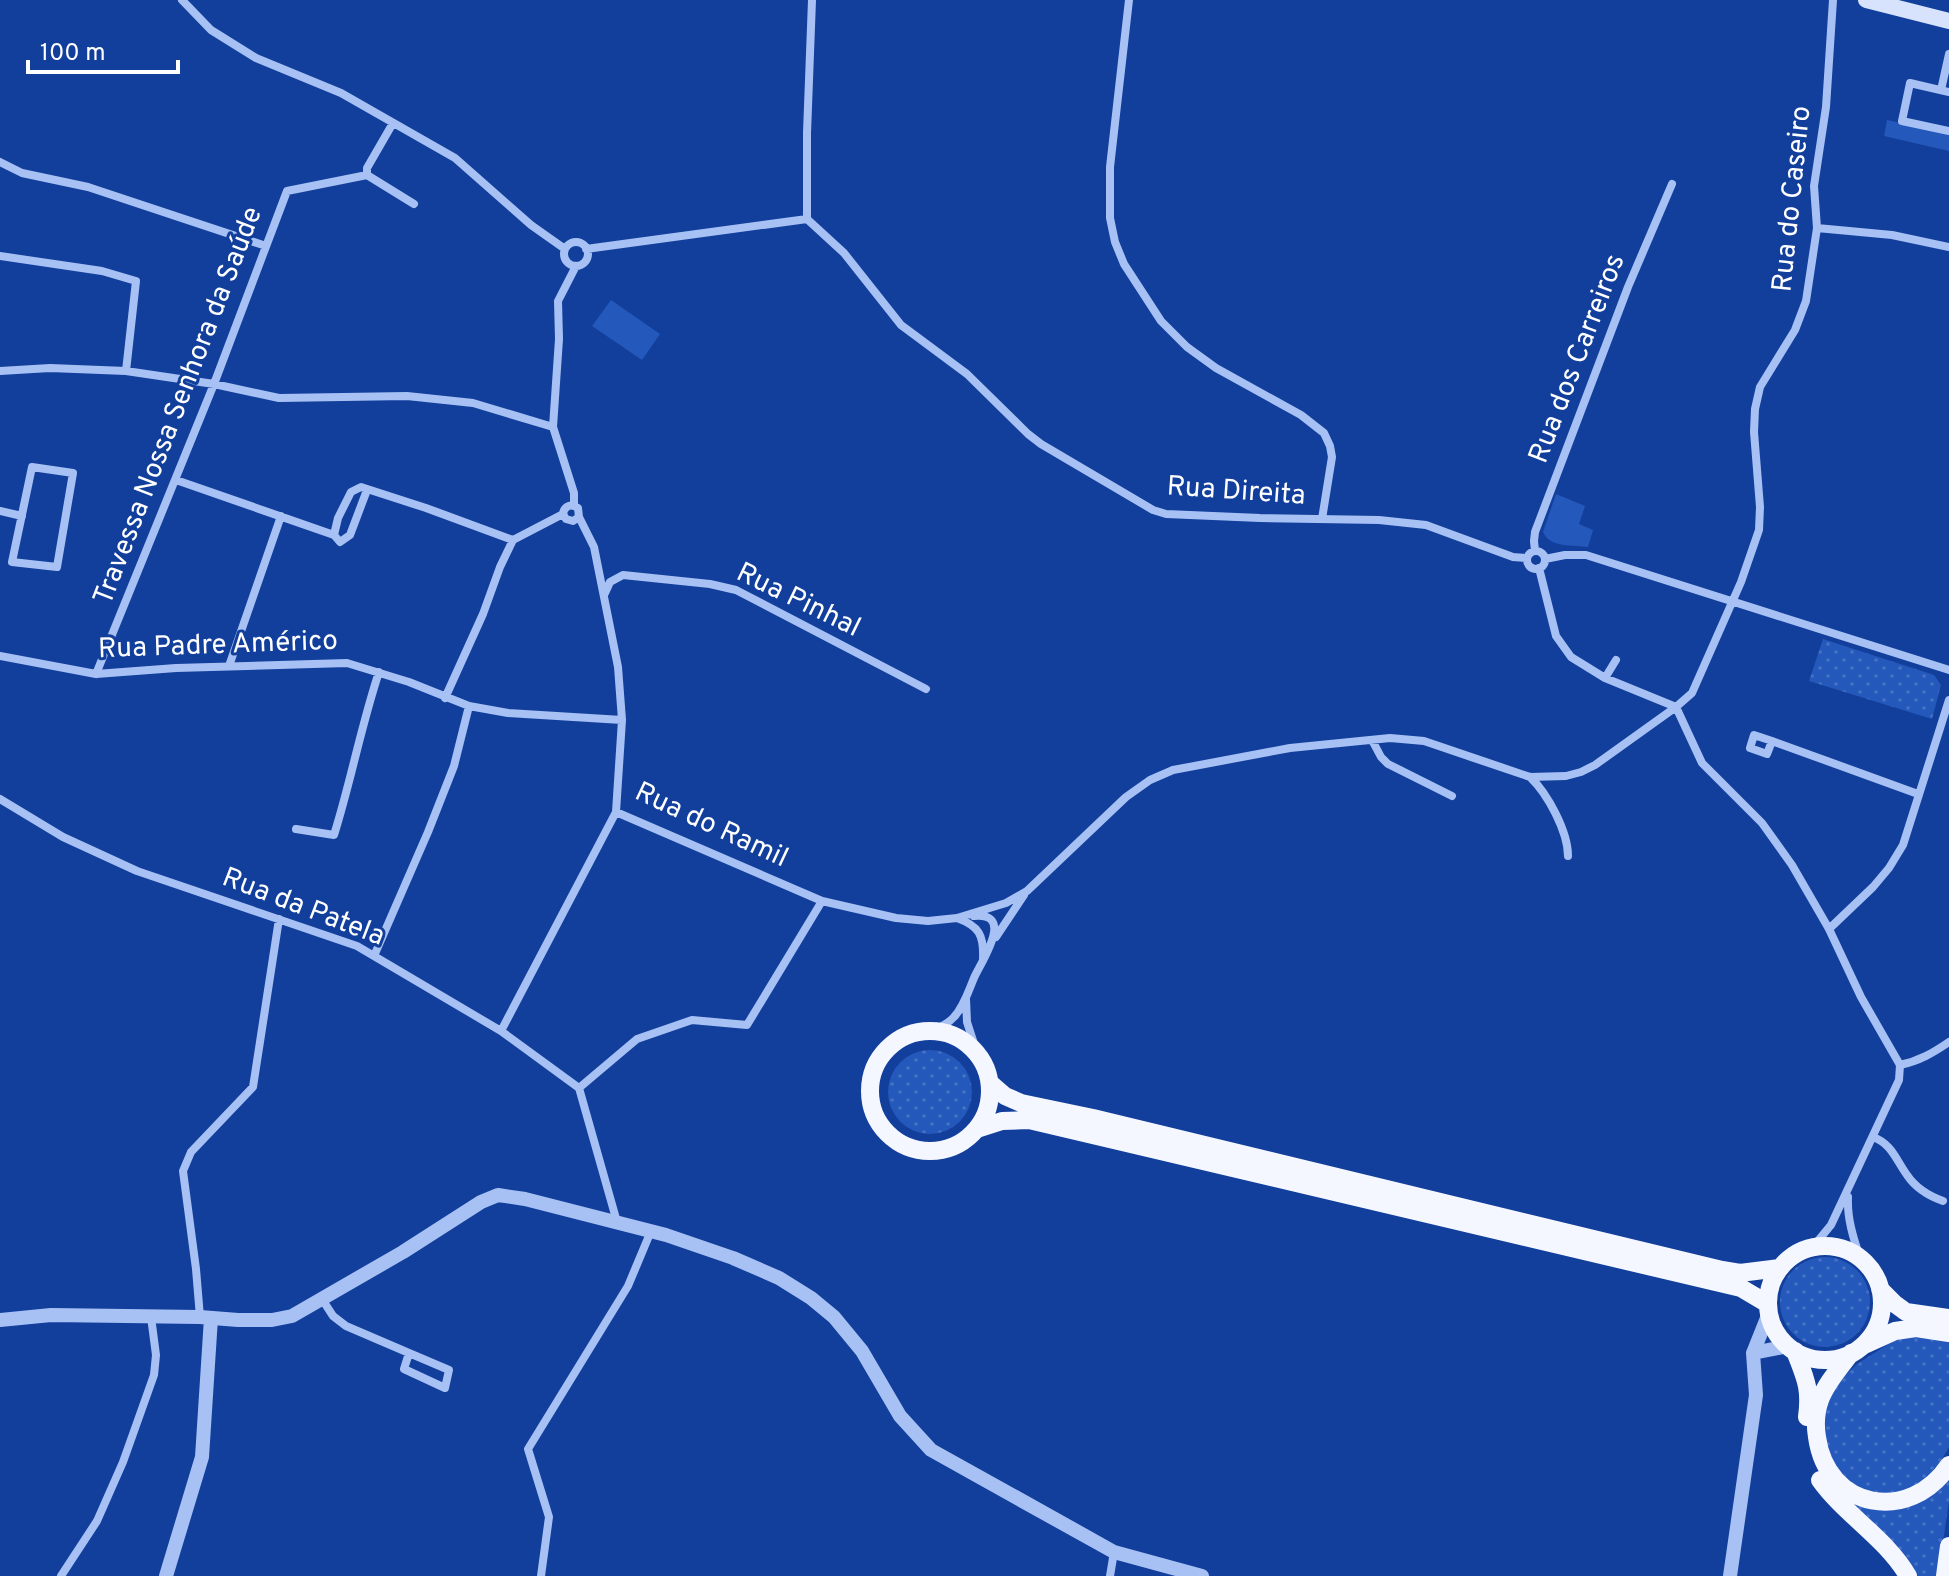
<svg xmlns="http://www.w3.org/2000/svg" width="1949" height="1576" viewBox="0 0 1949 1576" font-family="Overpass,sans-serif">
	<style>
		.grass { fill: url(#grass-dots) }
		.green { fill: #2458bb }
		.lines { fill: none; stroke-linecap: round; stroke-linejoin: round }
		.minor { stroke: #a7c1f4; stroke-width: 8 }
		.tertiary { stroke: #a7c1f4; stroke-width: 14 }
		.secondary { stroke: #d7e3fd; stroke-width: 16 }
		.primary { stroke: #f4f7ff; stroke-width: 18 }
		.labels { text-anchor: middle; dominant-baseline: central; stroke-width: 6; stroke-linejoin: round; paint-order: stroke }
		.street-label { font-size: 28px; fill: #fff; stroke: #123f9c }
	</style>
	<defs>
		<pattern id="grass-dots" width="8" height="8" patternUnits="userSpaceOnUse" patternTransform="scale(2)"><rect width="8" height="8" fill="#2458bb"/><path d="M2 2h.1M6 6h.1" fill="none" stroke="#4571c5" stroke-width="1.8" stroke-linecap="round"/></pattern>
	</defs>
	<rect width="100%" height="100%" fill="#123f9c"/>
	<!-- grass -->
	<path class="grass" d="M1823,639L1934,675L1941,685L1932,719L1809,681Z
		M888 1092a42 42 0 1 1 84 0a42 42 0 1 1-84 0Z
		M1780 1302a45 45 0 1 1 90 0a45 45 0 1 1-90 0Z
		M1912,1337L1949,1341V1447L1933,1475L1910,1490L1884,1497L1864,1493L1834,1467L1822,1426L1827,1403L1841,1379L1857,1364L1895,1340Z
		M1949,1476V1501L1938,1576H1915L1838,1489L1867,1505Z"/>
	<!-- green -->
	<path class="green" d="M1887,120L1949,134V151L1884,136Z
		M611,300L660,334L642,360L592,326Z
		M1556,494L1585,506L1579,524L1593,530L1588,547C1573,545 1550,548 1543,532Z"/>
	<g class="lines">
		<!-- minor -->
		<path class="minor" d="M182,0L211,30L256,58L341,93L455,158L531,225L565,249
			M1129,0L1110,167V218L1115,242L1124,264L1161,321L1187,347L1216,368L1301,415L1324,433L1330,446L1332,457L1322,519
			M1941,90L1949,54
			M1949,92L1910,83L1902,121L1949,131
			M0,162L22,173L88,187L266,246
			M367,175V168L393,123
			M807,219L844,253L901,325L967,374L1028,434L1041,444L1153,510L1166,514L1260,518L1379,520L1426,525L1513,557L1527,558
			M807,219V133L812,0
			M1817,228L1892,235L1949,247
			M564 254a12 12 0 1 1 24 0a12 12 0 1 1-24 0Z
			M586,249L807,219
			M0,256L102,271L136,281L126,371
			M0,371L50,368L126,371L214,384L279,398L407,396L473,403L553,427
			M32,467L73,473L57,567L12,562Z
			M176,480L334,535L338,518L351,492L361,487L426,508L513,540
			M574,505V493L553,427L559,339L558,301L576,266
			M0,511L22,516
			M579,517L573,521L566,519L563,514C564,506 571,503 578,508L579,517L594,547L618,667L622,720L616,812L822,901L896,918L928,921L957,918L1006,903L1027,891L1126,797L1150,780L1173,770L1290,748L1390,738L1424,741L1530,777L1566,776L1581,772L1595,765L1676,707L1692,693L1741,582L1759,530L1760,507L1754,432L1755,409L1760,387L1795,330L1806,301L1817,228L1814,186L1826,107L1833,0
			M334,535L340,542L350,535L367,490
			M1535,551L1534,541L1535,532L1628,287L1672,184
			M1527 560a9 9 0 1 1 18 0a9 9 0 1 1-18 0Z
			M1545,559L1565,555H1586L1949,670
			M1539,568L1556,636L1571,657L1605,678L1676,707
			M605,593L610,582L623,575L710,584L736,590L926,689
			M0,656L96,674L176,668L347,663L409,682L469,706L508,713L622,720
			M229,666L281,516
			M96,674L214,384L287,191L367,175L414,204
			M1605,678L1616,660
			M445,698L483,614L500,567L513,540L563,514
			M1676,707L1702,763L1762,823L1792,865L1829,929L1861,997L1900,1065L1899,1080L1831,1225L1812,1248
			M1372,740L1381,757L1388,764L1452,796
			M1772,741L1767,754L1750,748L1754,735L1772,741L1918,794
			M1530,777C1548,794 1568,832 1568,856
			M0,799L63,837L137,871L357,946L501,1031L579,1088L617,1222
			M296,829L334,835C351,781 361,726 379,672
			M957,918C979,926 984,935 983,959
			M1829,929L1873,887L1889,868L1903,845L1949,700
			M996,937L1024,895
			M374,956L428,832L454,766L469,706
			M966,999L967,1022L977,1053
			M932,1030C940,1027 948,1024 954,1017C964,1006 968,992 974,978C981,962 1016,912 974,916
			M501,1031L616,812
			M1900,1065C1919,1061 1933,1053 1949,1042
			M579,1088L637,1039L692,1020L747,1025L822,901
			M1873,1137C1892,1144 1896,1160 1907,1175C1915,1187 1929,1196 1943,1201
			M1848,1197C1847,1218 1853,1237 1860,1258
			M322,1299L333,1316L346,1326L409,1353
			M200,1317L196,1269L183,1171L191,1152L253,1087L279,919
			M409,1353L449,1370L445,1388L404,1369Z
			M61,1576L97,1521L123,1462L154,1375L156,1355L151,1317
			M541,1576L549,1517L528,1449L628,1286L651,1231
			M1110,1576L1114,1552"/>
		<!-- tertiary -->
		<path class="tertiary" d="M0,1320L51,1315L200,1317L238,1320H272L292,1316L403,1252L481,1202L498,1195L525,1199L666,1235L733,1258L779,1278L811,1298L834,1317L862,1351L900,1416L931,1450L1114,1552L1202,1576
			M1753,1353L1788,1346
			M166,1576L202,1457L211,1318
			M1730,1576L1756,1395L1753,1353L1769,1313"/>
		<!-- secondary -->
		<path class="secondary" d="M1866,0L1949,21"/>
		<!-- primary -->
		<path class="primary" d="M870 1091a60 60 0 1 1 120 0a60 60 0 1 1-120 0Z
			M990,1083L1005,1096L1021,1103L1093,1118L1722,1270L1740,1273L1780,1268
			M977,1129L1002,1121L1029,1120L1741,1288L1768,1304
			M1768 1303a57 57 0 1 1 114 0a57 57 0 1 1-114 0Z
			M1880,1289L1895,1304L1906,1312L1949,1318
			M1864,1345L1895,1331L1916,1328L1949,1333
			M1795,1351C1805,1378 1811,1387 1807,1417
			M1851,1353C1840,1368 1826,1383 1820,1400C1816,1411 1815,1425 1817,1437C1827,1510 1910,1524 1949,1465
			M1820,1480C1845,1515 1886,1538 1908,1576
			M1945,1576L1949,1546"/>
	</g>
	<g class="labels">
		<!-- street labels -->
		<g class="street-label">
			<text transform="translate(1793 199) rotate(-84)">Rua do Caseiro</text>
			<text transform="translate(1578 359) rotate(-69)">Rua dos Carreiros</text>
			<text transform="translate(179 406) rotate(-69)">Travessa Nossa Senhora da Saúde</text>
			<text transform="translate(1236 492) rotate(4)">Rua Direita</text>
			<text transform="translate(798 601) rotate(26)">Rua Pinhal</text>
			<text transform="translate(218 646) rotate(-2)">Rua Padre Américo</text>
			<text transform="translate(711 826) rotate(25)">Rua do Ramil</text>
			<text transform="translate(303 908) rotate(21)">Rua da Patela</text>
		</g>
	</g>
	<!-- scale -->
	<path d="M28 60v12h150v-12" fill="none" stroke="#ffffff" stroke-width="4"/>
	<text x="40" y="60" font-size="24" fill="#ffffff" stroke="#123f9c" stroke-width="6" paint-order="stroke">100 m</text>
</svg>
